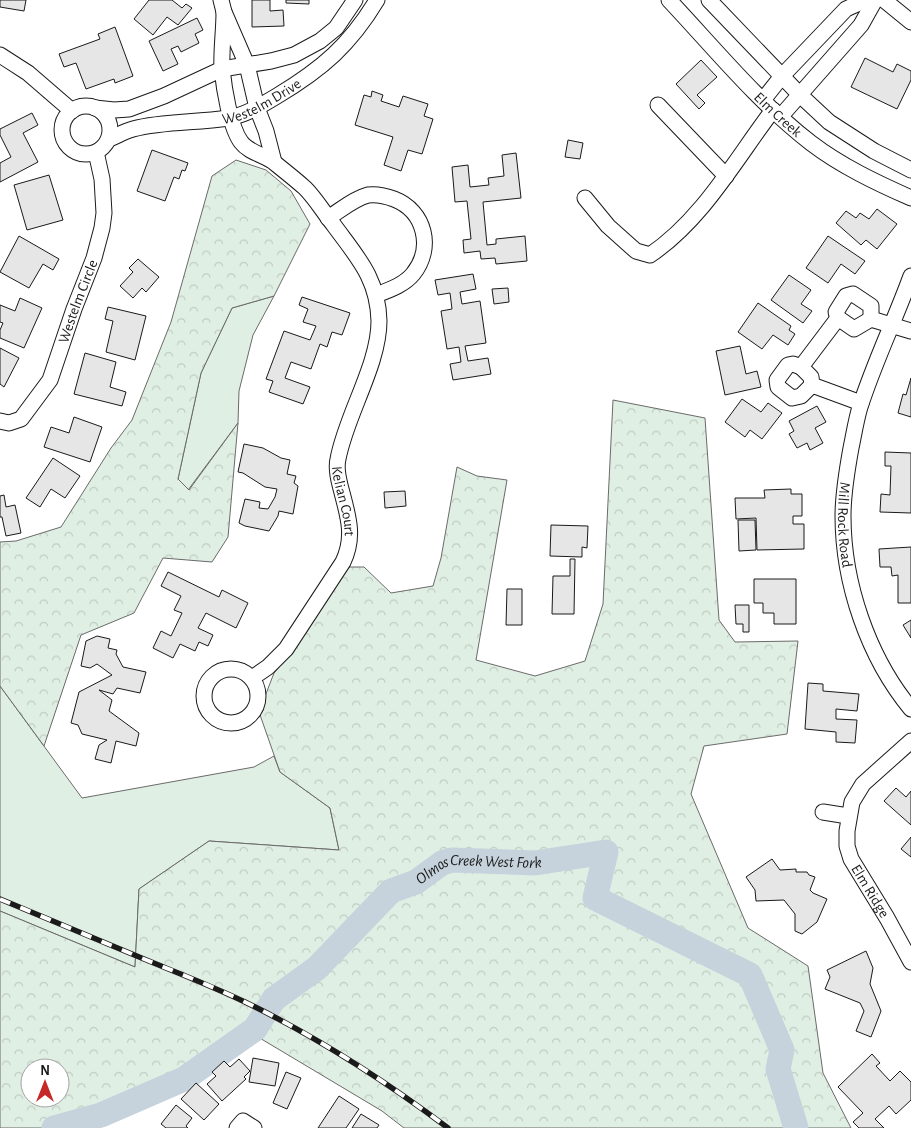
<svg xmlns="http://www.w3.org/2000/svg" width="911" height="1128" viewBox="0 0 911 1128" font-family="'Alegreya Sans',sans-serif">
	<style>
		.green { fill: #e0efe3; stroke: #6a6a6a }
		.forest { fill: url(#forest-crowns); stroke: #6a6a6a; fill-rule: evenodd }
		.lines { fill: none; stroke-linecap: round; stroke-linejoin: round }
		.river { stroke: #c6d2dc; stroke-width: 25 }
		.building { fill: #e6e6e6; stroke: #1a1a1a }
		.minor-casing { stroke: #1a1a1a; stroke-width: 17 }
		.minor { stroke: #fff; stroke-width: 15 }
		.rail-casing { stroke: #1a1a1a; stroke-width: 5.5 }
		.rail { stroke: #fff; stroke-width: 4; stroke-dasharray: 11; stroke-linecap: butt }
		.labels { text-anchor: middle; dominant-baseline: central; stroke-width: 4; stroke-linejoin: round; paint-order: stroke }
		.street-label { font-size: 15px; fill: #1a1a1a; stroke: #fff }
		.water-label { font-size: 16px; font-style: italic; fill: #1a1a1a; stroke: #fff }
	</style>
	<defs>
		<pattern id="forest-crowns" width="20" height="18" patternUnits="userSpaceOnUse" patternTransform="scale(1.25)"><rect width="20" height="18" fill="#e0efe3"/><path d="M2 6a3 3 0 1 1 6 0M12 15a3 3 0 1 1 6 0" fill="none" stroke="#c0ccc2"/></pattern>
	</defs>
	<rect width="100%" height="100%" fill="#fff"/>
	<!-- green -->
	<path class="green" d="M274,296L253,335L239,391L238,423L188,490L178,479L201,373L232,308Z
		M0,686L82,798L254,767L274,756L280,772L330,808L339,850L209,841L139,889L135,967L0,911Z"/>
	<!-- forest -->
	<path class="forest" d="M236,160L266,170L291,191L310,224L274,296L232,308L201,373L178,479L189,490L238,423L228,537L212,562L163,558L134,613L81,635L44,746L0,686V542L16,541L61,527L111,448L132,420L171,322L212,176Z
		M613,400L705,418L719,620L735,642L798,641L787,734L704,746L691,794L748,928L808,966L823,1073L851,1128H404L382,1111L258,1037L231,1051L170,1092L98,1126L91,1128H0V911L135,967L139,889L209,841L339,850L330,808L280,772L259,712L274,673L294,649L347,567H364L391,593L433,586L441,558L457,467L477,476L507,480L476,660L535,676L585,661L603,604ZM30,1068H60V1098H30Z"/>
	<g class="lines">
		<!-- river -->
		<path class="river" id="s1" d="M54,1128L101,1115L184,1079L255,1029L274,999L317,968L391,891L416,882L442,863L452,860L535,863L606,852L595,898L750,975L782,1050L778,1069L796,1128"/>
	</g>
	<!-- building -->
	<path class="building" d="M0,0H26L24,11L0,7Z
		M149,0H172L182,8L186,4L192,8L178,25L167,17L153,35L134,19Z
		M252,0H270V11L283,10L284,26L252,27Z
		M286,0H309V4L286,3Z
		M197,18L203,30L195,34L199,43L181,52L178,46L171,49L178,64L163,71L149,41Z
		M115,27L133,76L115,83L114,79L86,89L76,63L64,67L59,54L100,39L98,34Z
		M865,58L893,72L897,64L911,71V80L897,109L851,87Z
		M701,60L717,77L697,95L705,103L699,109L676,84Z
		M372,91L383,95L381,101L399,107L403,96L428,104L424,116L433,119L422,154L408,150L401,171L384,165L393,137L355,125L364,95L371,97Z
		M32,113L38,125L23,133L38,162L0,182V163L11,157L0,135V129Z
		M568,140L583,143L580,159L565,157Z
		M152,150L188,163L185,171L182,170L179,179L174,177L165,201L137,191Z
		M516,153L521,198L483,202L487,245L496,244V239L525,236L527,261L496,264L495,258L481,259L480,251L464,253L463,240L471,239L467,201L455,202L452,167L468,165L470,187L489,185L488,178L504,176L502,155Z
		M49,175L63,220L27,230L14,185Z
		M877,209L897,224L877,249L866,240L861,245L836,223L846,211L856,218L860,213L869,219Z
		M19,236L59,259L53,270L43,264L29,288L0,272Z
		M828,236L865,261L855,274L841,264L828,283L806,268Z
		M138,259L159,277L146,292L142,288L133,298L120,286L133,272L129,268Z
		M473,274L476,289L460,292L462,304L480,301L486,343L465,346L468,361L488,358L491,374L453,380L450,364L461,362L459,347L447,349L441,311L452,309L450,293L438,295L435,280Z
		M789,275L811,290L801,304L812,311L803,323L771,300Z
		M508,288L509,302L494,304L492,289Z
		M302,297L350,313L342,335L332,332L327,347L320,344L311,369L291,362L285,378L310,387L303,404L269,392L273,381L266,379L284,331L310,340L316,326L303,322L308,309L299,305Z
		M20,298L42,308L24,348L0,338V330L3,323L0,322V305L15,311Z
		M758,303L791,326L789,330L795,334L788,345L773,335L762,349L738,332Z
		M108,307L146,316L135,360L106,352L113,321L105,319Z
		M740,346L746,374L757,371L761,387L725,395L716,351Z
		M0,348L19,358L4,387L0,384Z
		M85,353L116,362L110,387L126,392L122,406L74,394Z
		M911,378V417L898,413L903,394L906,395Z
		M742,399L761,412L768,403L782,413L762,439L750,430L745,437L725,422Z
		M817,406L826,422L815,428L823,443L810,450L807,443L797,448L789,434L794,431L789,421Z
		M74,417L102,427L90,462L44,447L51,427L69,433Z
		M244,444L263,448L281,458L290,460L287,474L296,476L294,483L298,486L293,514L279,511L278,516L269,531L245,526L239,523L245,499L260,502L259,508L268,509L275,497L277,489L265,487L243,473L238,472Z
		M885,452L911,453V513L880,512L881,494L890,495L891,466H885Z
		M53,458L80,476L65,498L51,489L40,507L26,498Z
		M791,489V494H802V516H793V524H804V549L757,550L756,518L736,519L735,498H765L764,490Z
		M405,491L406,506L385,508L384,492Z
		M4,495L6,507L15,505L21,533L6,536L2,517H0V496Z
		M738,520H755L756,550L739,551Z
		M551,525L588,526L587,548L582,547V557L550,556Z
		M911,547V603H898V575L892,576L891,567H880L879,549Z
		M570,559H575L574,614H552L553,576H570Z
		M168,572L219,597L222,590L248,603L236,628L206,613L198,628L213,635L208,646L199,642L195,651L180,644L173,658L153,648L161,631L171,636L182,613L174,610L181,596L161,586Z
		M754,579H796V624H774V613H763V603H754Z
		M507,589H522V625H506Z
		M735,605H749V632H743V624H736Z
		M911,620V638L903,625Z
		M97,636L110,639L108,648L117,650L116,654L123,667L146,672L140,693L117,688L113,694L99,690L112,700L109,711L139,733L136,746L116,741L111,763L95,759L99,745L107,740L82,734L78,725L71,723L79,692L112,675L97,664L90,668L81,666L86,641Z
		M808,683L823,684V691L859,694L857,711L836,709V719L857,720L855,743L836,742V732L805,729Z
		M896,788L906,797L911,791V825L884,801Z
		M911,837V857L901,849Z
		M772,859L780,870L796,869V872H807L809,875L815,877L810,890L813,893L827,899L817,922L802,934L795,931V914L784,900L756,901L755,890L746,877Z
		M866,951L873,968L870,984L881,1011L871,1037L856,1031L864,1011L860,1003L825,989L830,977L827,970Z
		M872,1054L880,1063L876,1066L890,1081L900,1071L911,1082V1100L896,1114L889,1106L875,1119L884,1128H859L853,1122L863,1113L838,1087Z
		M253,1058L279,1063L275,1086L249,1082Z
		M239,1059L250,1071L244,1077L246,1079L222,1101L207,1084L216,1076L212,1072L224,1061L230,1067Z
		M286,1072L301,1078L287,1109L273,1103Z
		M196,1083L219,1104L204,1120L181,1099Z
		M339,1096L359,1109L346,1128H318Z
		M176,1105L192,1118L186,1126L188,1128H166L161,1124Z
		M361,1114L379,1125L377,1128H352Z"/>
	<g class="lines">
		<defs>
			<g id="minor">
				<path d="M221,0L224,12L247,65L257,108L266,131L274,162"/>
				<path id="s2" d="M669,0C715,49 758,102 811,143C841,166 877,183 911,198"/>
				<path d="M709,0L800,95L829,122L874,151L911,170"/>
				<path d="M884,0L911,22"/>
				<path id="s3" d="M224,12C224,31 221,51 222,69C224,88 230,127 241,142C250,154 267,155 276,164C286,172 296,180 305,188C316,199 324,213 333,224C357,257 378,278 379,321C379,365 346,415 338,459C336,467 338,477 340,485C347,513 356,535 343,562L286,649L268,667L252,678"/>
				<path d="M0,55L28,73L72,111"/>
				<path d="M763,100L782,76L846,9L866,0"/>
				<path d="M658,105L726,176"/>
				<circle cx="86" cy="130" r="24"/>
				<path d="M95,108L114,110L129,109L164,96L222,69L271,61L294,55L320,41L336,28L355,0"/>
				<path d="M781,116L861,25L875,0"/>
				<path id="s4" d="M109,139C117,136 125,131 133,129C164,121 197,123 228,118C246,115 262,105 277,96C322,69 350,45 377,0"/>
				<path d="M585,198L608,226L636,251L650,255C703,219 735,160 773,110"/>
				<path d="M328,218C341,210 353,199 368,195C376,194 386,196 394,199C425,211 434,248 413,274C404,285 389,290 376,295"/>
				<path id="s5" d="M911,276C895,320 874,363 860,407C856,420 854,434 851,448C847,470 843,493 843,516C843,583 868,657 911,709"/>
				<path d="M838,318L836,312L846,296L853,294L871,306V319"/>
				<path d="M801,367L793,364L788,365L777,380L778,387L792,398L801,396L812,385"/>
				<path d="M861,403L812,385L811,377L801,367L838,318L854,329L871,319L911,331"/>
				<path id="s6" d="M0,421L9,423L21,419L50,380L74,309L94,258L102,228L104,213L102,179L96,152"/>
				<circle cx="231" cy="696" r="27"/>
				<path id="s7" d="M911,741L863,784L852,802L847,831V846L851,859L887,918L911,962"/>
				<path d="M823,812L848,816"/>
				<path d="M237,1128L243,1121L254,1128"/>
			</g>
		</defs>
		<!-- minor casing -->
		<use href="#minor" class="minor-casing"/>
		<!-- minor -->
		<use href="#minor" class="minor"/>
		<defs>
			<path id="rail" d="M0,899C48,919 96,939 144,959C178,973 212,986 245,1002C317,1037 384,1080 448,1128"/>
		</defs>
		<!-- rail casing -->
		<use href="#rail" class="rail-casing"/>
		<!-- rail -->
		<use href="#rail" class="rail"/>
	</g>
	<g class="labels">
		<!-- street labels -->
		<g class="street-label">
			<text stroke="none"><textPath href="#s4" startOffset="159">Westelm Drive</textPath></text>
			<text stroke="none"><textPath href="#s2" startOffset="158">Elm Creek</textPath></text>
			<text stroke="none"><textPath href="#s6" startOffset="154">Westelm Circle</textPath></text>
			<text stroke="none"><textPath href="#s3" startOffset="555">Kelian Court</textPath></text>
			<text stroke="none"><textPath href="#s5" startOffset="260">Mill Rock Road</textPath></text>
			<text stroke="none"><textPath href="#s7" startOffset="181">Elm Ridge</textPath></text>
		</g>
		<!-- water labels -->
		<g class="water-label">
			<text stroke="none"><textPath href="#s1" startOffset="515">Olmos Creek West Fork</textPath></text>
		</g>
	</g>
	<!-- north arrow -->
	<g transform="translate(45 1083)"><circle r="24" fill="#ffffff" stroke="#a3a3a3"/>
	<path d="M0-4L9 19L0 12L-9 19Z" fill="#c62828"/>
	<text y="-8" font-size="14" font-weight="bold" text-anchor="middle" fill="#1a1a1a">N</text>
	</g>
</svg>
